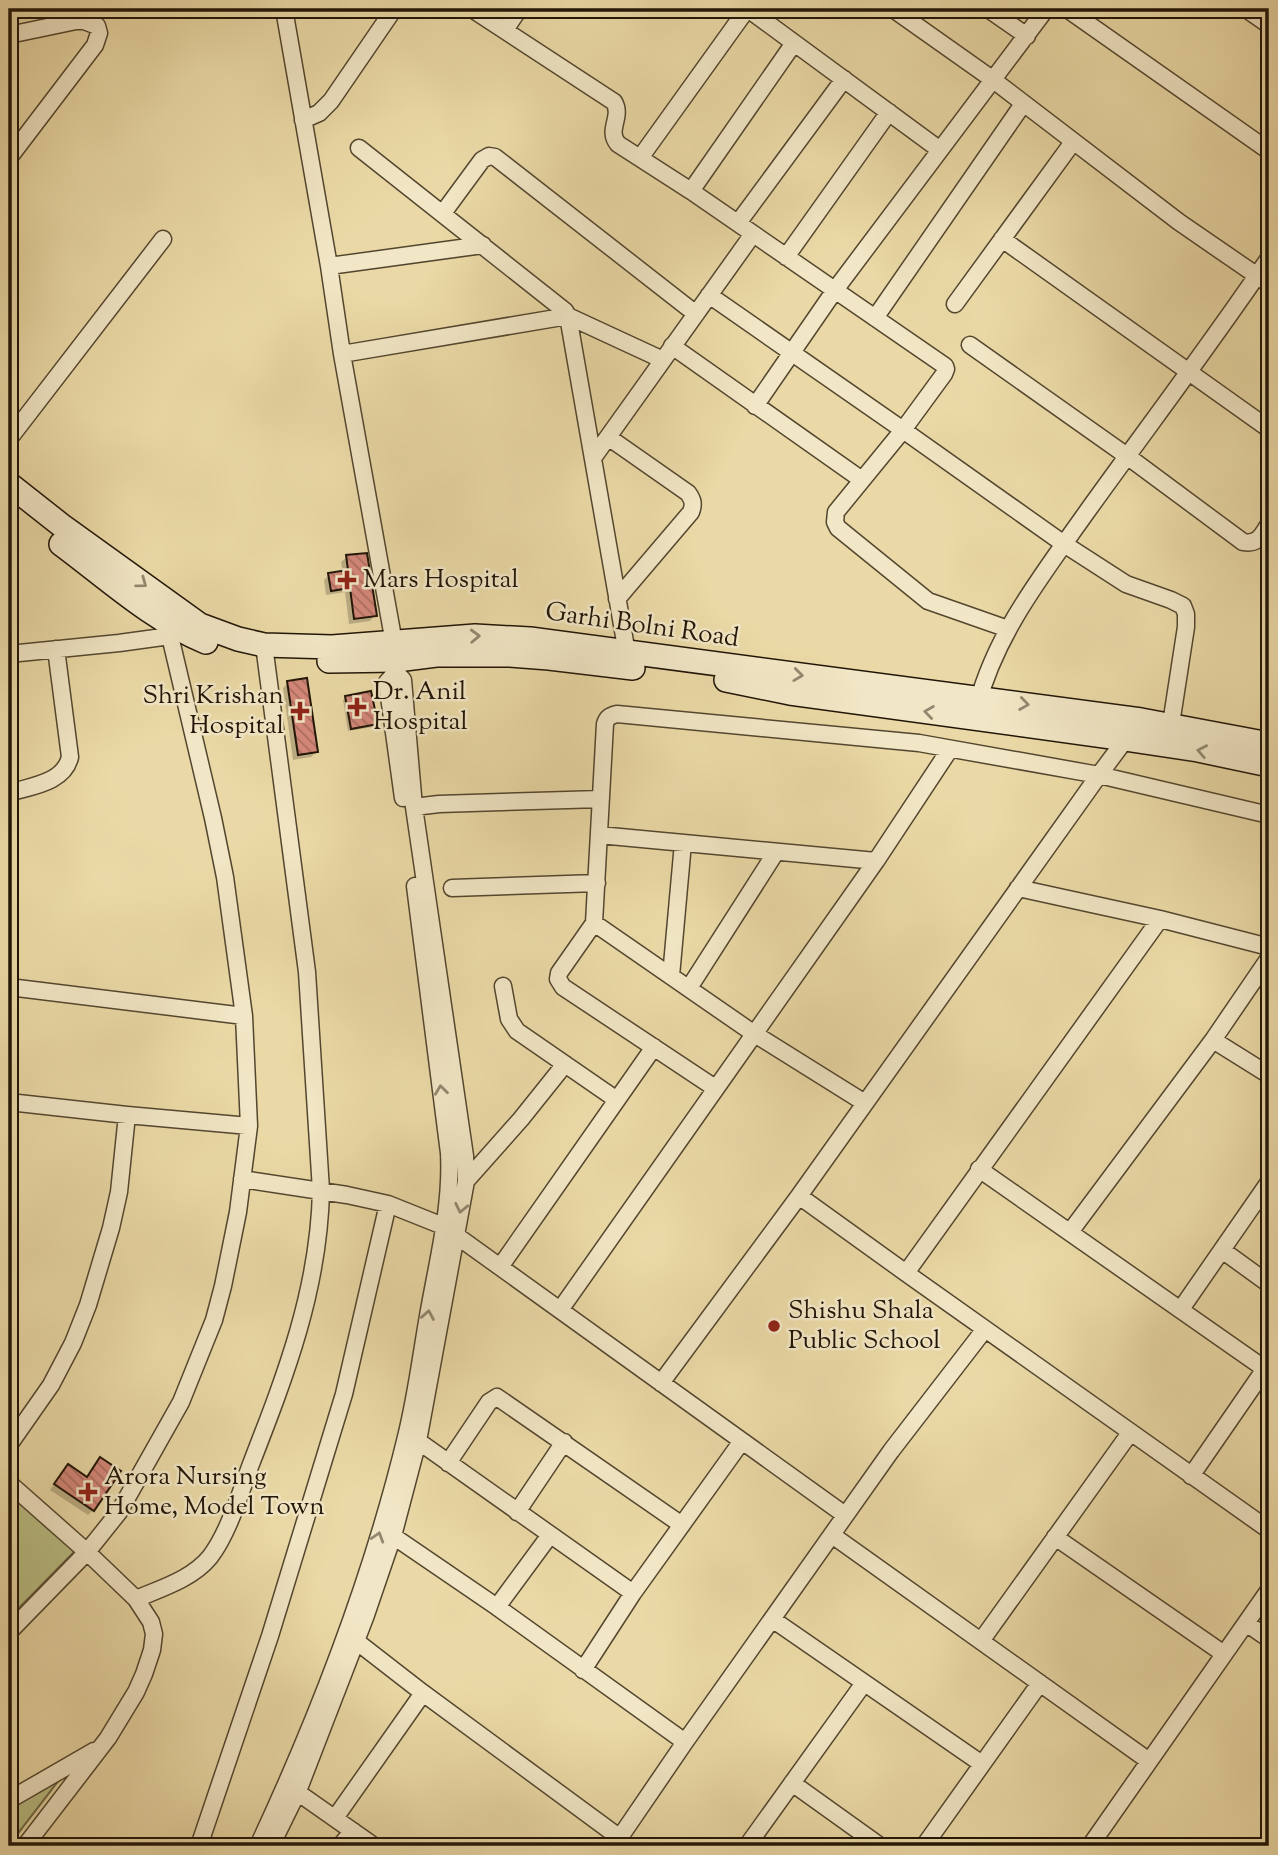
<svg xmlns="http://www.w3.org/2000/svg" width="1278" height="1855" viewBox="0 0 1278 1855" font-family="'Sorts Mill Goudy',serif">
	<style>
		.green { fill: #babe84; stroke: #6e6a46; stroke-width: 2 }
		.shadow { fill: #0003 }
		.building { fill: url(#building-back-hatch); stroke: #211507; stroke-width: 2 }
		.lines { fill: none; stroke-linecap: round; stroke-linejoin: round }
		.street-casing { stroke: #53462f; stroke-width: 19 }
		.secondary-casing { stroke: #211507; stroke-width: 26 }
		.street { stroke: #f1e6c5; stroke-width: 16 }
		.secondary { stroke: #f1e6c5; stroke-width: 23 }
		.oneway { stroke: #938870 }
		.poi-dot { fill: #8f2418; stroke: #f1e6c5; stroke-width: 2.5 }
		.labels { text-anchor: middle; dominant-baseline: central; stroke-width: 5; stroke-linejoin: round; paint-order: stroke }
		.poi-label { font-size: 26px; fill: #211507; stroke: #f1e6c5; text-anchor: start }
		.street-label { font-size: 26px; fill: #211507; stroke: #f1e6c5 }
	</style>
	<defs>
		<pattern id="building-back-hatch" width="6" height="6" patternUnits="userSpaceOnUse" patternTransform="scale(1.75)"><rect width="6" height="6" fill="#d5887a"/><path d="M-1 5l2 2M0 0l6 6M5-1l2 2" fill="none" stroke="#ac6e62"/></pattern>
	</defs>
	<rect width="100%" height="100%" fill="#ead9a6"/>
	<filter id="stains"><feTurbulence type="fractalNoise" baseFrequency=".00286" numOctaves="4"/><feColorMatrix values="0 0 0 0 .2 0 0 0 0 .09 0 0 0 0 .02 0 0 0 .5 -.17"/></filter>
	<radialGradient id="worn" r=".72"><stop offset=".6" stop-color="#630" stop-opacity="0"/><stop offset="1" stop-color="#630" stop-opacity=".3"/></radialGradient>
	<!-- green -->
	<path class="green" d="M9,1489L78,1548L9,1618Z
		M83,1749L9,1845V1791Z"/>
	<!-- shadow -->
	<path class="shadow" d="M347,557L375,615L370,621L349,624L345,592L326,595L324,580L329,575L343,573L341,562Z
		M288,683L316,752L311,757L293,760L283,688Z
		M346,697L376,723L373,727L348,731L343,700Z
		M95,1465L93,1510L88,1515L50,1490L63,1472L86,1478Z"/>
	<!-- building -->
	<path class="building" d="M367,553L377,616L354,619L350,588L331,591L328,573L348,570L346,555Z
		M307,678L318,752L298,755L287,681Z
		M371,691L378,724L351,729L345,696Z
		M100,1457L121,1471L94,1511L54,1484L68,1464L87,1477Z"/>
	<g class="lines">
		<defs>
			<path id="street" d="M472,9L614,102C623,117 606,130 618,144L691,191L945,366L946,369L944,374L903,430L836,512L835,522L838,528L928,601L1008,629
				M748,9L940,150
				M893,9L992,79L1179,222L1269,284
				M988,9L1027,36
				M1067,9L1269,151
				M1246,9L1269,25
				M505,30L519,9
				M9,35L76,21H84L97,26L99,33L95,45L9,158
				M303,120L319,113L331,101L394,9
				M359,148L565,311L568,316L628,659
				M640,158L747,9
				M691,191L794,43
				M443,213L482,160L489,156L495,157L696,314
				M738,223L844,79
				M1002,239L1269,429
				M786,257L889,112
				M329,266L483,245
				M709,295L903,430L1064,544L1126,584L1171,600L1183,606L1186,614V627L1171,724
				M955,304L1073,142
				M875,318L1023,104
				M970,345L1127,456L1243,542C1258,545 1262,535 1269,524
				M672,346L862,480
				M342,354L568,316L663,360
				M755,406L835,290L1046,9
				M608,437L688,493C693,500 694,504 691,512L617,599
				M9,439L163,239
				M593,458L753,234
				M9,654L119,643L170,636L180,632
				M396,672L387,682L403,798
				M977,706C996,633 1043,574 1086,513C1147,428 1210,345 1269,258
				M9,793C31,786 64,783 70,757L56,649
				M414,807L439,804L601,799
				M599,835L876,861
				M452,888L597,883
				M1018,888L1160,919L1269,947
				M594,923L753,1033L865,1103
				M671,976L683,843
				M503,986L509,1019L517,1031L617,1100
				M9,987L244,1016
				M689,988L776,852
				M1213,1040L1269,1075
				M715,1088L563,987L558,979L559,973L594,923L605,724C607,717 610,716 617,714L919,743L1099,775L1269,815
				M9,1102L127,1115L249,1126
				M979,1169L1265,1369
				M242,1179L347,1195L388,1204L443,1226L845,1515
				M466,1181L521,1119L565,1064
				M799,1196L906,1273L1269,1530
				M1070,1232L1213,1040L1269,958
				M1222,1250L1269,1284
				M500,1267L654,1047
				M906,1273L1160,919
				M1181,1309L1269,1182
				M560,1310L876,861L950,749
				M661,1383L799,1196L1099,775L1131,732
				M418,1441L633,1593
				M9,1445L51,1385L73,1343L88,1305L111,1228L119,1192L127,1115
				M448,1463L489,1402L497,1397L682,1525
				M1191,1476L1269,1363
				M9,1483L87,1552L136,1599L151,1622L154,1634L152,1650L144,1674L136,1692L108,1738L25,1846
				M517,1512L564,1442
				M832,1535L1149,1761
				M393,1536L497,1607L685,1742
				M1055,1537L1224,1654
				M136,1599C162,1588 192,1579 210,1557C229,1532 240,1493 251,1464C286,1374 319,1289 321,1190L307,972L264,645
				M497,1607L550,1535
				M772,1619L982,1764
				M1246,1623L1269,1639
				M9,1632L87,1552L119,1512L181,1402L214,1320L223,1286L238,1212L249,1126L244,1016L225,877L213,818L170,636
				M356,1641L423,1693L620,1838
				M981,1641L1130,1433
				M583,1670L633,1593L742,1441
				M792,1783L880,1846
				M290,1787L374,1846
				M9,1800L94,1751
				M335,1818L423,1693
				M199,1846L270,1636L344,1394L388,1204
				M258,1846C319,1715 372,1578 406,1437C416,1397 421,1356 428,1316C437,1263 452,1207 449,1153L415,886
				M271,1846L298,1791L366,1615L393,1536L418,1441L466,1181L465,1156L414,807L403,680L396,672L394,643L342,354L329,266L284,9
				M340,1846L353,1831
				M614,1846L685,1742L891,1451L985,1329
				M747,1846L864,1683
				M924,1846L1040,1683
				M1090,1846L1269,1590"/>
			<path id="secondary" d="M9,484L61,525L200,625L238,639L264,645L332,647L475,636L530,639L1141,720L1269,744
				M61,544C107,578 152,620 206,642
				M329,661L397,660L436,655H510L549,658L633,668
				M726,680L790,693L1126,739L1198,750L1269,765"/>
		</defs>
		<!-- street casing -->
		<use href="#street" class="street-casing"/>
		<!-- secondary casing -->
		<use href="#secondary" class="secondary-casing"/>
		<!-- street -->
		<use href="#street" class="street"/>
		<!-- secondary -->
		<use href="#secondary" class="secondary"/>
	</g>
	<!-- one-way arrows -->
	<defs><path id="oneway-chevron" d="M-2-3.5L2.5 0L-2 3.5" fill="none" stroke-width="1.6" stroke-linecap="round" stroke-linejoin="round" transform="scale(1.75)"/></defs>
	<g class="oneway">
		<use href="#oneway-chevron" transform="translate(142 583) rotate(36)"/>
		<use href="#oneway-chevron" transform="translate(475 636) rotate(-2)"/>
		<use href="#oneway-chevron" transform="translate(798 675) rotate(7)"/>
		<use href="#oneway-chevron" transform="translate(1024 704) rotate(8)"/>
		<use href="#oneway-chevron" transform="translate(929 712) rotate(-172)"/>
		<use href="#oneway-chevron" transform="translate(1202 751) rotate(-169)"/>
		<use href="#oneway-chevron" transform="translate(441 1090) rotate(-97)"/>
		<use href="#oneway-chevron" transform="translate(461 1208) rotate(102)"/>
		<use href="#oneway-chevron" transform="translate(428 1315) rotate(-80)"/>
		<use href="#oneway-chevron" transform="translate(378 1537) rotate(-73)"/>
	</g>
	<!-- markers -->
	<g class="poi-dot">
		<path d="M343.5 569.5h7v7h7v7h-7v7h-7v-7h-7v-7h7z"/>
		<path d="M353.5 696.5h7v7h7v7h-7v7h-7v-7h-7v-7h7z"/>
		<path d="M296.5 700.5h7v7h7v7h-7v7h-7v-7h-7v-7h7z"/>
		<circle cx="774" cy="1326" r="7"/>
		<path d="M84.5 1481.5h7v7h7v7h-7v7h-7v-7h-7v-7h7z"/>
	</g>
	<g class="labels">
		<!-- poi labels -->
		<g class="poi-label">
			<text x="363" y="580">Mars Hospital</text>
			<text x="373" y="692">Dr. Anil<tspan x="373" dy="30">Hospital</tspan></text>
			<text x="284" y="696" text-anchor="end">Shri Krishan<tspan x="284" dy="30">Hospital</tspan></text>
			<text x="788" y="1311">Shishu Shala<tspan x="788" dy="30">Public School</tspan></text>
			<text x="104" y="1477">Arora Nursing<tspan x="104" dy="30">Home, Model Town</tspan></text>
		</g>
		<!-- street labels -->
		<g class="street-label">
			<text transform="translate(642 626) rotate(8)">Garhi Bolni Road</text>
		</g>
	</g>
	<!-- margin -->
	<rect width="1278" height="1855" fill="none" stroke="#ead9a6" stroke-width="35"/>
	<rect x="10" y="10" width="1257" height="1834" fill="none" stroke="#211507" stroke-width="3.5"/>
	<rect x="18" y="18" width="1243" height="1820" fill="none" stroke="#211507" stroke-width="2"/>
	<rect width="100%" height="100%" filter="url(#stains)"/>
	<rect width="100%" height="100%" fill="url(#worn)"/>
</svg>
